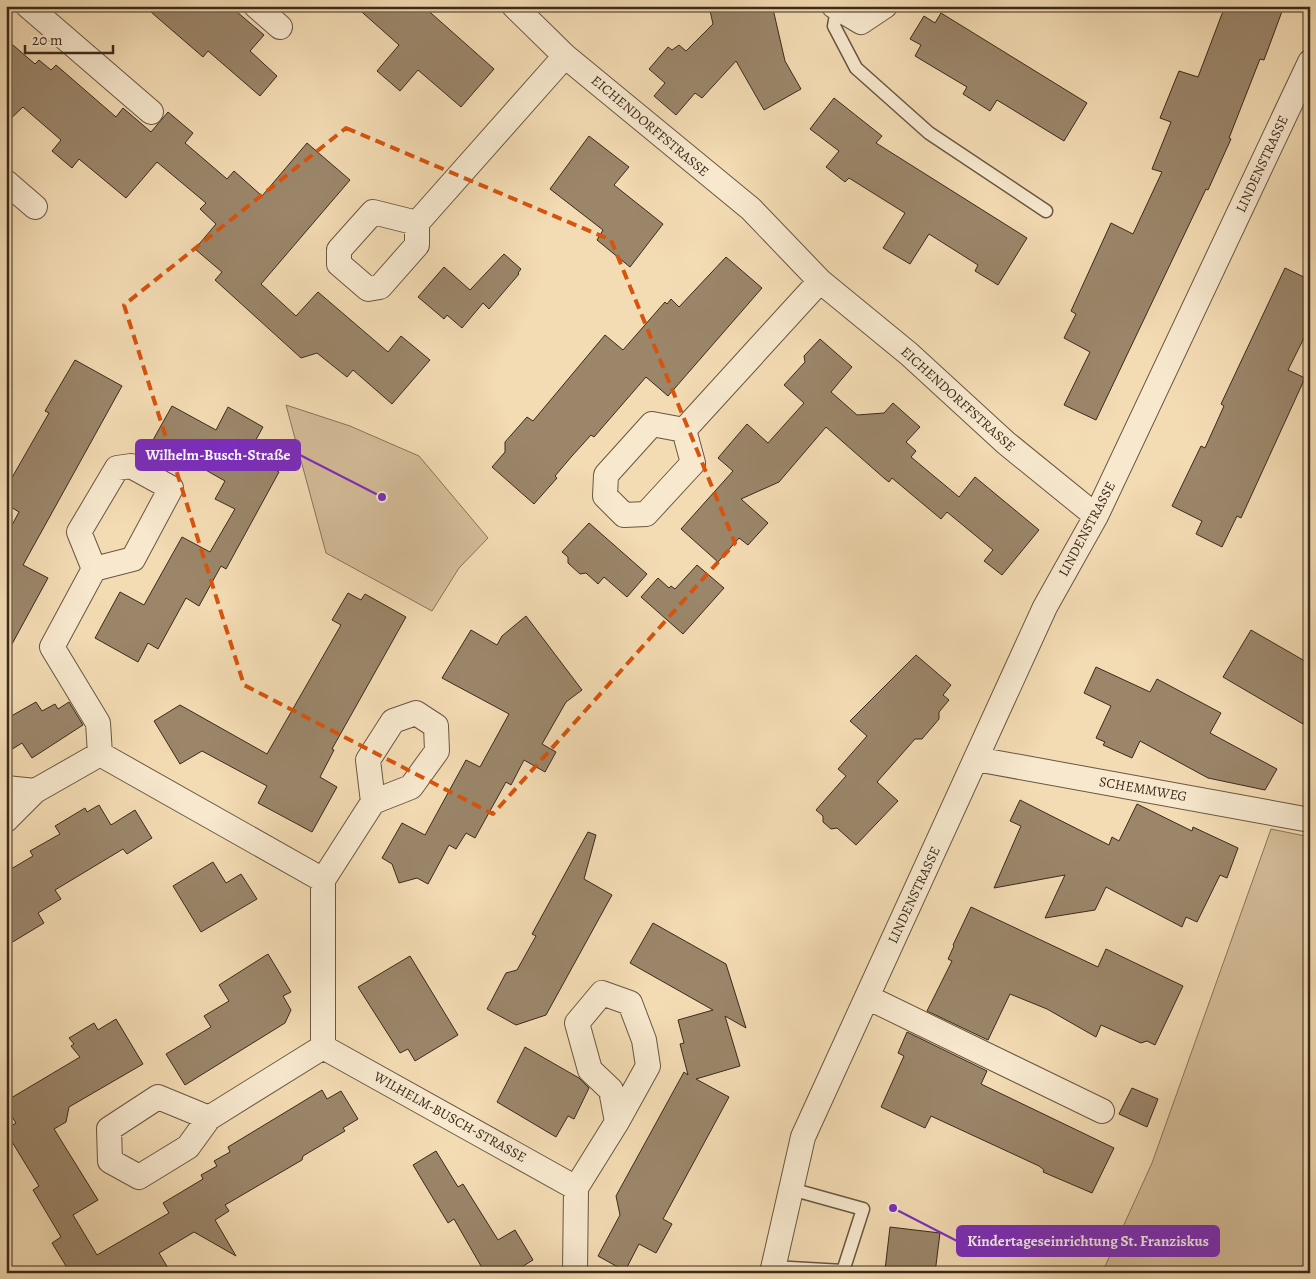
<svg xmlns="http://www.w3.org/2000/svg" width="1316" height="1279" viewBox="0 0 1316 1279" font-family="Alegreya,serif">
	<style>
		.green { fill: #d4bd99; stroke: #88745a }
		.building { fill: #9b866a; stroke: #3b2a1b }
		.lines { fill: none; stroke-linecap: round; stroke-linejoin: round }
		.service-casing { stroke: #695641; stroke-width: 15 }
		.minor-casing { stroke: #695641; stroke-width: 26 }
		.service { stroke: #f7e8ce; stroke-width: 12 }
		.minor { stroke: #f7e8ce; stroke-width: 24 }
		.marked { fill: none; stroke: #d7540e; stroke-width: 4; stroke-dasharray: 10 6; stroke-linejoin: round }
		.labels { text-anchor: middle; dominant-baseline: central; stroke-width: 4.5; stroke-linejoin: round; paint-order: stroke }
		.street-label { font-size: 14px; fill: #3b2a1b; stroke: #f7e8ce }
		.leader { fill: none; stroke: #7b2cbf; stroke-width: 2 }
		.callout-dot { fill: #7b2cbf; stroke: #f7e8ce; stroke-width: 2 }
		.callout { fill: #7b2cbf; stroke: #7b2cbf; stroke-width: 2 }
		.callout-label { font-size: 15px; text-anchor: middle; font-weight: bold; fill: #fff }
	</style>
	<rect width="100%" height="100%" fill="#f3dbb3"/>
	<filter id="stains"><feTurbulence type="fractalNoise" baseFrequency=".004" numOctaves="4"/><feColorMatrix values="0 0 0 0 .2 0 0 0 0 .09 0 0 0 0 .02 0 0 0 .5 -.17"/></filter>
	<radialGradient id="worn" r=".72"><stop offset=".6" stop-color="#630" stop-opacity="0"/><stop offset="1" stop-color="#630" stop-opacity=".3"/></radialGradient>
	<!-- green -->
	<path class="green" d="M286,405L350,426L419,456L488,538L459,568L432,611L326,553Z
		M1271,829L1310,837V1273H1102L1152,1163Z"/>
	<!-- building -->
	<path class="building" d="M144,6H230L264,35L250,51L277,76L260,96L208,51L203,57Z
		M355,6H423L494,69L461,107L418,70L400,91L377,71L399,45Z
		M709,6H764L765,11L773,9L785,61L801,89L764,110L736,61L702,98L695,93L676,115L654,96L665,83L649,69L668,47L672,50L679,45L686,51L713,24Z
		M1225,6H1284L1264,60L1260,59L1229,138L1231,139L1208,190L1206,189L1096,420L1064,405L1090,352L1064,338L1076,314L1071,311L1111,223L1133,234L1162,172L1152,169L1171,122L1160,118L1179,71L1198,77Z
		M941,13L1087,103L1064,141L997,100L990,111L963,94L967,87L915,56L921,45L910,39L924,16L935,23Z
		M6,39L35,64L39,60L51,70L56,65L116,117L123,108L151,132L168,112L193,133L185,143L227,179L234,171L262,196L307,143L350,180L261,284L296,316L318,292L388,352L401,336L430,360L392,404L353,370L347,377L317,353L301,358L215,280L222,272L195,249L216,224L200,209L206,203L157,162L126,198L79,159L72,168L52,151L61,140L23,107L6,123Z
		M834,98L882,136L876,143L1027,238L998,285L975,271L978,265L929,234L910,264L883,248L905,213L849,178L845,182L826,167L839,151L810,129Z
		M589,136L629,167L614,185L663,224L630,267L597,240L603,230L550,189Z
		M504,254L521,269L518,273L519,274L489,309L483,303L462,328L447,315L444,319L418,297L444,267L470,290Z
		M726,257L762,288L668,396L646,377L594,437L591,435L572,456L555,476L557,478L534,504L492,467L505,452V442L527,417L533,421L605,335L623,350L665,302L667,304L671,299L679,307Z
		M1285,268L1310,280V326L1288,370L1305,378L1241,518L1237,516L1222,547L1196,534L1202,521L1172,506L1201,446L1205,448L1224,406L1221,404Z
		M820,339L852,367L831,392L857,415L884,413L893,403L920,427L906,442L916,451L911,457L959,497L975,477L1039,530L1002,575L984,561L993,550L947,512L941,519L892,478L889,482L885,479L826,427L779,482L741,499L768,523L748,545L739,538L718,562L681,529L733,471L718,458L747,424L768,443L804,403L784,385L805,362L804,356Z
		M75,360L122,386L23,565L48,578L6,655V536L19,512L6,504V488L49,413L45,411Z
		M172,406L216,430L228,407L263,427L248,454L279,472L226,569L221,566L199,606L186,598L158,649L148,643L138,662L95,638L120,592L144,605L182,537L210,552L235,509L215,499L225,481L153,440Z
		M589,523L647,574L627,597L604,577L598,584L586,573L580,574L568,563V557L562,552Z
		M697,565L724,588L683,634L641,597L658,578L669,588L671,586L675,589Z
		M348,593L361,600L365,594L406,617L332,749L334,750L320,777L337,787L312,832L258,803L267,786L202,751L180,764L154,721L180,705L267,754L341,625L332,620Z
		M526,616L582,690L566,702L542,744L556,752L545,772L524,760L511,785L506,782L475,838L466,833L456,849L449,845L428,884L417,878L399,883L392,864L382,858L402,823L425,835L466,760L480,767L509,714L442,678L471,630L497,645L502,636Z
		M1251,630L1310,664V712L1303,724L1223,677Z
		M916,655L951,685L943,695L949,700L939,712V719L922,739H915L877,782L898,801L856,845L837,828L831,829L823,822V816L816,810L846,776L838,769L867,736L850,721Z
		M1096,667L1150,692L1157,679L1221,713L1210,733L1277,769L1265,790L1208,778L1140,741L1132,758L1103,745L1105,742L1096,738L1111,706L1084,693Z
		M36,702L42,711L55,704L58,709L69,702L83,725L32,758L22,743L6,753V719Z
		M1020,800L1109,845L1112,837L1119,841L1137,804L1192,831L1193,827L1238,848L1227,878L1220,875L1197,922L1186,917L1182,927L1106,887L1095,910L1045,918L1065,875L994,888L1021,826L1010,821Z
		M99,805L111,825L135,810L152,838L127,854L123,849L55,890L61,899L38,913L44,923L6,946V872L33,856L30,851L60,834L55,826L85,808L87,812Z
		M588,832L596,835L584,879L612,895L546,1015L516,1025L487,1009L506,973L517,970L536,936L532,934Z
		M213,862L226,883L241,874L257,899L201,932L173,886Z
		M971,907L1098,967L1106,949L1183,986L1155,1045L1147,1041L1141,1043L1101,1025L1096,1037L1047,1009L1010,994L988,1040L927,1011L952,961L948,959L954,946L953,945Z
		M653,923L726,964L746,1028L725,1016L740,1066L696,1079L729,1097L663,1219L672,1224L656,1253L639,1244L625,1271L598,1256L620,1215L616,1196L684,1072L688,1075L680,1044L684,1043L678,1020L713,1010L630,963Z
		M268,954L291,992L283,996L291,1010L285,1023L185,1085L166,1054L211,1027L204,1016L229,1001L219,985Z
		M410,956L458,1035L415,1061L408,1049L400,1053L358,987Z
		M116,1019L143,1064L69,1107L66,1122L54,1129L98,1200L73,1215L97,1255L169,1213L163,1203L203,1179L201,1175L217,1166L214,1161L230,1152L228,1147L322,1090L327,1099L341,1091L358,1119L343,1128L345,1131L303,1156L302,1160L225,1205L229,1211L215,1220L236,1256L194,1232L159,1253L171,1273H66L69,1271L52,1243L61,1237L33,1190L39,1186L6,1132V1129L16,1123L6,1108V1101L80,1057L71,1046L74,1044L69,1038L94,1023L98,1030Z
		M907,1032L987,1071L981,1084L1114,1148L1092,1193L1043,1172L1044,1170L1039,1166L931,1116L925,1128L881,1107L904,1056L898,1053Z
		M525,1047L579,1078L589,1088L574,1119L568,1116L556,1137L497,1102Z
		M1132,1088L1158,1099L1147,1127L1119,1114Z
		M436,1151L458,1187L463,1184L498,1240L515,1230L533,1260L512,1273H485L454,1219L448,1223L413,1165Z
		M890,1227L940,1233L935,1273H893V1271L885,1270Z"/>
	<g class="lines">
		<defs>
			<path id="service" d="M837,9L834,26L856,68L929,133L1046,211
				M773,1267L843,1271L863,1209L791,1189"/>
			<path id="minor" d="M28,6L151,112
				M256,6L280,27
				M514,6L565,56L751,209L820,281L909,354L1006,443L1096,516
				M834,6L861,22L885,6
				M6,182L35,207
				M417,223L373,212L339,250V264L368,289L380,287L417,245V223L565,56
				M652,424L684,430L693,463L646,514L624,515L605,496L606,475Z
				M684,430L820,281
				M94,569L133,559L171,488L131,466L117,468L79,532L94,569L52,647L98,723L100,754L323,880V1047L576,1188L575,1273
				M976,759L1310,820
				M6,788L35,791L100,754
				M6,820L35,791
				M323,880L373,802L411,787L437,751L436,726L416,713L393,721L368,760L373,802
				M867,997L1102,1111
				M209,1118L158,1097L109,1129L110,1161L139,1177L188,1147L209,1118L323,1047
				M576,1188L617,1122L611,1090L590,1070L577,1023L602,993L630,1003L644,1040L648,1066L617,1122
				M772,1273L803,1137L1045,607L1096,516L1310,62"/>
		</defs>
		<!-- service casing -->
		<use href="#service" class="service-casing"/>
		<!-- minor casing -->
		<use href="#minor" class="minor-casing"/>
		<!-- service -->
		<use href="#service" class="service"/>
		<!-- minor -->
		<use href="#minor" class="minor"/>
	</g>
	<!-- marked area -->
	<path class="marked" d="M346,128L611,240L735,543L493,814L244,685L124,305Z"/>
	<g class="labels">
		<!-- street labels -->
		<g class="street-label">
			<text transform="translate(650 126) rotate(40)">EICHENDORFFSTRASSE</text>
			<text transform="translate(1262 164) rotate(-65)">LINDENSTRASSE</text>
			<text transform="translate(958 399) rotate(42)">EICHENDORFFSTRASSE</text>
			<text transform="translate(1087 529) rotate(-62)">LINDENSTRASSE</text>
			<text transform="translate(1143 789) rotate(10)">SCHEMMWEG</text>
			<text transform="translate(914 895) rotate(-65)">LINDENSTRASSE</text>
			<text transform="translate(450 1117) rotate(29)">WILHELM-BUSCH-STRASSE</text>
		</g>
	</g>
	<!-- callouts -->
	<path class="leader" d="M382 497L300 455M893 1208L957 1241"/>
	<g class="callout-dot">
		<circle cx="382" cy="497" r="5"/>
		<circle cx="893" cy="1208" r="5"/>
	</g>
	<g class="callout">
		<rect x="136" y="440" width="164" height="30" rx="5"/>
		<rect x="957" y="1226" width="262" height="30" rx="5"/>
	</g>
	<g class="callout-label">
		<text x="218" y="460">Wilhelm-Busch-Straße</text>
		<text x="1088" y="1246">Kindertageseinrichtung St. Franziskus</text>
	</g>
	<!-- margin -->
	<rect width="1316" height="1279" fill="none" stroke="#f3dbb3" stroke-width="25"/>
	<rect x="8" y="8" width="1301" height="1264" fill="none" stroke="#3b2a1b" stroke-width="2.5"/>
	<rect x="12" y="12" width="1291" height="1254" fill="none" stroke="#3b2a1b"/>
	<!-- scale -->
	<path d="M25 45v8h88v-8" fill="none" stroke="#3b2a1b" stroke-width="2.5"/>
	<text x="32" y="45" font-size="15" fill="#3b2a1b" stroke="#f7e8ce" stroke-width="4" paint-order="stroke">20 m</text>
	<rect width="100%" height="100%" filter="url(#stains)"/>
	<rect width="100%" height="100%" fill="url(#worn)"/>
</svg>
